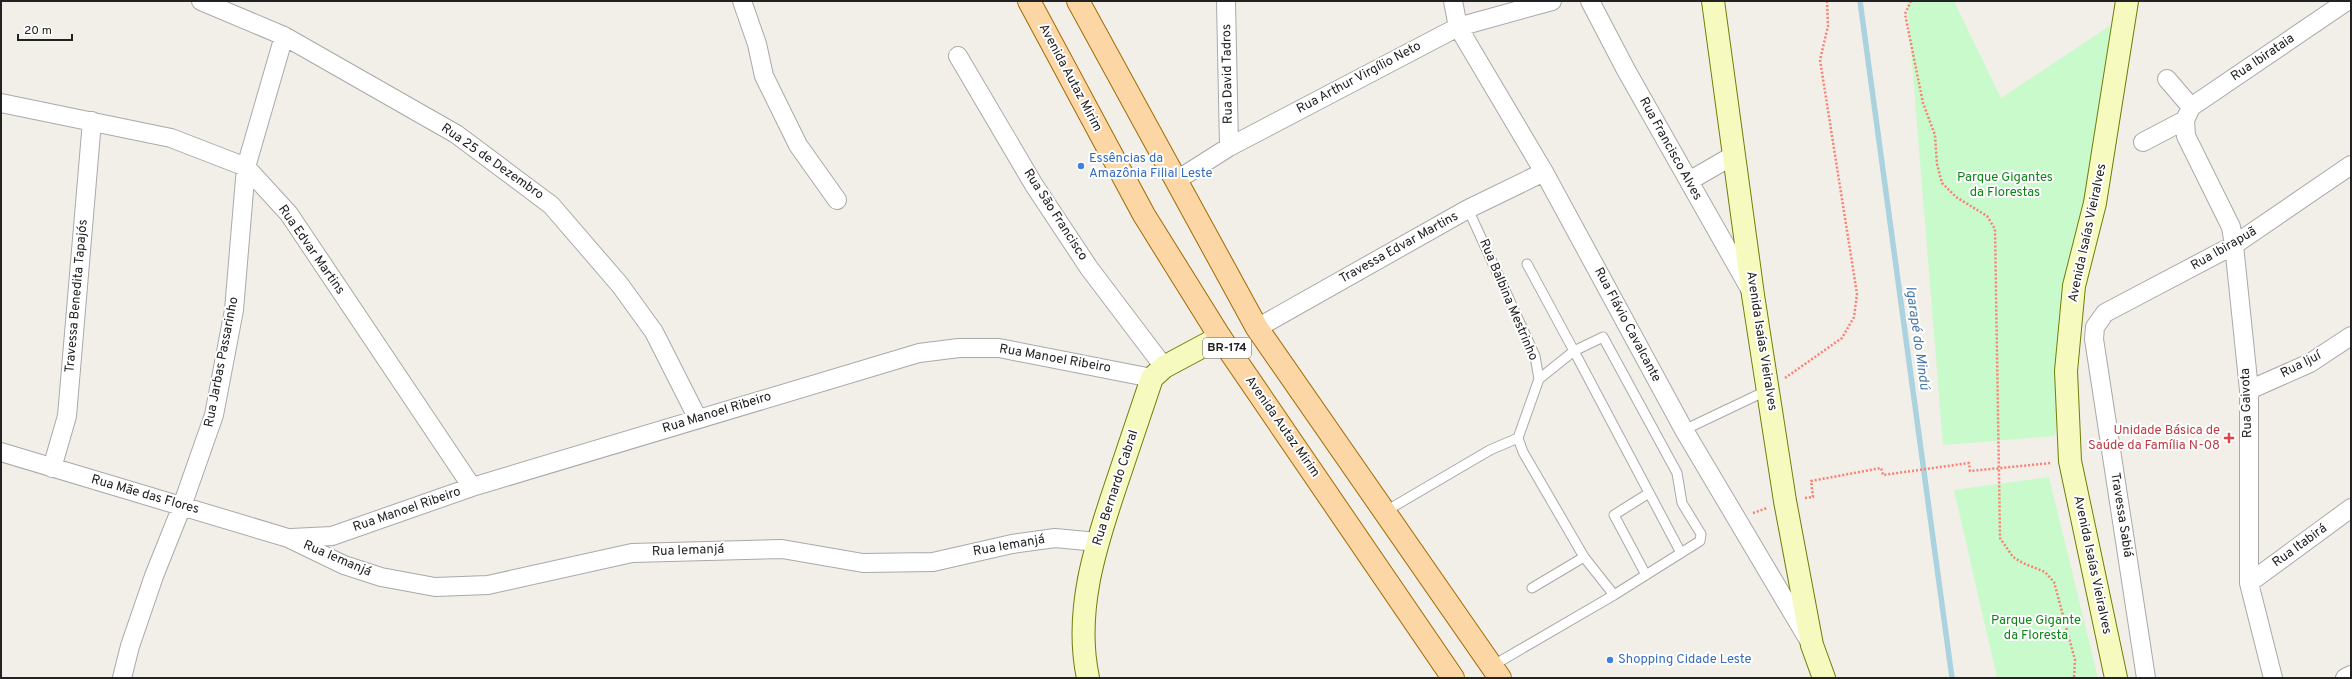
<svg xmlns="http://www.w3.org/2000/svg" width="2352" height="679" viewBox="0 0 2352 679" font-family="Overpass,sans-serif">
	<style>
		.park { fill: #c8facc }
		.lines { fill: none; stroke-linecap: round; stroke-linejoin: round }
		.stream { stroke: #aad3df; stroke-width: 5.5 }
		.lane-casing { stroke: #a9a9a9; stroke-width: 11 }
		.street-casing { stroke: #a9a9a9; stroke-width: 20 }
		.secondary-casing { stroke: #707d05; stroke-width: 24 }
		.primary-casing { stroke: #a06b00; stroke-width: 24 }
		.path { stroke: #fa8072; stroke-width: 2.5; stroke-dasharray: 2 2; stroke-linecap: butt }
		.lane { stroke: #fff; stroke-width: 9 }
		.street { stroke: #fff; stroke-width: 18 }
		.secondary { stroke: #f7fabf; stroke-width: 22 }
		.primary { stroke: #fcd6a4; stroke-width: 22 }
		.shop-dot { fill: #3f7fe0; stroke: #fff; stroke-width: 1.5 }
		.health-dot { fill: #e0444e; stroke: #fff; stroke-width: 1.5 }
		.labels { text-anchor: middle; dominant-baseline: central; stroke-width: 4; stroke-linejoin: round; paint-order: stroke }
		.shield { fill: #fff; stroke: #646464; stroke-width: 1 }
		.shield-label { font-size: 12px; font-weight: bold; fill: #222 }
		.street-label { font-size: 13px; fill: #222; stroke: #fff }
		.shop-label { font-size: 13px; fill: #366cbe; stroke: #fff; text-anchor: start }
		.park-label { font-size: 13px; fill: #0c8416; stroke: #fff }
		.health-label { font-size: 13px; fill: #be3a42; stroke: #fff; text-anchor: end }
		.water-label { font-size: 14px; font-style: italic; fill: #4a7aab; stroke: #fff }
	</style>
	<rect width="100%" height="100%" fill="#f2efe9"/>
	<!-- park -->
	<path class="park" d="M1907,1H1954L2001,98L2111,25L2055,436L1943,445Z
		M2049,477L2098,678H1997L1954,490Z"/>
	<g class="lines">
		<!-- stream -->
		<path class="stream" d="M1860,1L1952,678"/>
		<defs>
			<path id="lane" d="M1468,209L1535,356L1539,379L1518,438
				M1527,264L1574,351L1539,379
				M1684,430L1768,390
				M1386,511L1490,450L1518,438L1523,452L1584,557
				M1646,575L1614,515L1649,493
				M1532,588L1584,557L1614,595
				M1492,666L1614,595L1700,541L1701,534L1682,503L1677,473L1603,337L1574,351L1681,553"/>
			<path id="street" d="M201,1L284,36L456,134L551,205L620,285L654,332L698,419
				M742,1L757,44L764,76L798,145L837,200
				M1226,1L1229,147
				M1453,1L1458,27L1544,172L1684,430L1808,639
				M1590,1L1626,70L1750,289
				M958,56L1034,185L1089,268L1164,367
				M2167,79L2191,107
				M1,103L171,138L246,167L289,214L472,487
				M2143,142L2185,120
				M1177,180L1229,147L1458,27L1552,1
				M1689,181L1734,155
				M1257,328L1468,209L1544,172
				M2249,390L2310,363L2351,336
				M1,452L288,538L344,565L381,577L435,587L488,585L632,553L782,549L863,563L933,562L1012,544L1055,538L1097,542
				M52,468L67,416L92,121
				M291,538L332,536L472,487L919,353L959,348H999L1152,378
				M2249,583L2351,508
				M122,678L130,646L154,576L182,506L214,415L234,310L246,167L284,36
				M2146,678L2094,339L2095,327L2105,313L2234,245L2351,165
				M2273,678L2249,583V390L2234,245L2231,227L2186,136L2185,120L2191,107L2347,1
				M2345,678L2351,675"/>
			<path id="secondary" d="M1713,1L1753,295L1785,501L1812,645L1824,678
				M1088,678C1074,612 1095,547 1116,485C1128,449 1140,413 1152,378L1164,367L1220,337
				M2116,678L2070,461L2066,371L2074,286L2095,203L2127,1"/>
			<path id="primary" d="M1029,1L1144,215L1220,337L1453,678
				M1078,1L1257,328L1500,678"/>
		</defs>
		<!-- lane casing -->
		<use href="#lane" class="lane-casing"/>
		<!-- street casing -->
		<use href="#street" class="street-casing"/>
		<!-- secondary casing -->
		<use href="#secondary" class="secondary-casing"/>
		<!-- primary casing -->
		<use href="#primary" class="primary-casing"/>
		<!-- path -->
		<path class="path" d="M1911,1L1905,14L1923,103L1935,135L1937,164L1942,183L1956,197L1987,216L1995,229L2000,538L2013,557L2023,563L2045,572L2054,582L2075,660L2074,678
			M1785,378L1842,338L1854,317L1857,294L1820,60L1828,26L1827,1
			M1805,498L1813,497L1811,481L1881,468L1883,475L1969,463L1970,471L2051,463
			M1753,513L1767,508"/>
		<!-- lane -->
		<use href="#lane" class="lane"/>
		<!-- street -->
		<use href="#street" class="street"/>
		<!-- secondary -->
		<use href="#secondary" class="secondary"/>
		<!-- primary -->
		<use href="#primary" class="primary"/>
	</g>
	<!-- markers -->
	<g class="shop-dot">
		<circle cx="1081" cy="166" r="4"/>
		<circle cx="1610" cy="660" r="4"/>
	</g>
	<path class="health-dot" d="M2227 432h4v4h4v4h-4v4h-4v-4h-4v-4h4z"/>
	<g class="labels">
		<!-- shield labels -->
		<rect class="shield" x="1203" y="338" width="48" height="20" rx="3"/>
		<g class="shield-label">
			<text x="1227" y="348">BR-174</text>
		</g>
		<!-- street labels -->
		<g class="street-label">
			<text transform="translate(2263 58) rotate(-34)">Rua Ibirataia</text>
			<text transform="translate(1228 74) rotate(-91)">Rua David Tadros</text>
			<text transform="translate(1070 78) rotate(62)">Avenida Autaz Mirim</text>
			<text transform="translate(1359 78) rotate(-28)">Rua Arthur Virgílio Neto</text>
			<text transform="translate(1670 149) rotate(61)">Rua Francisco Alves</text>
			<text transform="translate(492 162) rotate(35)">Rua 25 de Dezembro</text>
			<text transform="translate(1055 215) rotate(57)">Rua São Francisco</text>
			<text transform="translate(2088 233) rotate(-78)">Avenida Isaías Vieiralves</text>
			<text transform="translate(1399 248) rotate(-29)">Travessa Edvar Martins</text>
			<text transform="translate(2224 249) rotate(-30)">Rua Ibirapuã</text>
			<text transform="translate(311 250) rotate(55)">Rua Edvar Martins</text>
			<text transform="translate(77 296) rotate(-85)">Travessa Benedita Tapajós</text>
			<text transform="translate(1508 300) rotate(67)">Rua Balbina Mestrinho</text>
			<text transform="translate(1627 325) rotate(62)">Rua Flávio Cavalcante</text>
			<text transform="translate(1761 341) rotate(81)">Avenida Isaías Vieiralves</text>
			<text transform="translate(1055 359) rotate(10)">Rua Manoel Ribeiro</text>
			<text transform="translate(222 362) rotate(-79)">Rua Jarbas Passarinho</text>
			<text transform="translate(2301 365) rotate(-27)">Rua Ijuí</text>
			<text transform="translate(2247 403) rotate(-92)">Rua Gaivota</text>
			<text transform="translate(717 413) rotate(-17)">Rua Manoel Ribeiro</text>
			<text transform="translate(1282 427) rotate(55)">Avenida Autaz Mirim</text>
			<text transform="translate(1116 488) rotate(-72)">Rua Bernardo Cabral</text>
			<text transform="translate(145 495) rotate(16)">Rua Mãe das Flores</text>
			<text transform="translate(407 510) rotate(-19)">Rua Manoel Ribeiro</text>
			<text transform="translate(2121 515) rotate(81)">Travessa Sabiá</text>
			<text transform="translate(1009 546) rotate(-10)">Rua Iemanjá</text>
			<text transform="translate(2300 546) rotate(-36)">Rua Itabirá</text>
			<text transform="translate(688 551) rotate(-2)">Rua Iemanjá</text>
			<text transform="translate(337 559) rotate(23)">Rua Iemanjá</text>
			<text transform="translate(2092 565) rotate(78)">Avenida Isaías Vieiralves</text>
		</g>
		<!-- shop labels -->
		<g class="shop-label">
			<text x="1089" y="159">Essências da<tspan x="1089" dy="15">Amazônia Filial Leste</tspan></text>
			<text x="1618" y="660">Shopping Cidade Leste</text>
		</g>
		<!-- park labels -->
		<g class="park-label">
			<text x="2005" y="178">Parque Gigantes<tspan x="2005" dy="15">da Florestas</tspan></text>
			<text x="2036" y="621">Parque Gigante<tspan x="2036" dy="15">da Floresta</tspan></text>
		</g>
		<!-- health labels -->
		<g class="health-label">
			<text x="2220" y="431">Unidade Básica de<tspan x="2220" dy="15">Saúde da Família N-08</tspan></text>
		</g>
		<!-- water labels -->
		<g class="water-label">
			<text transform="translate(1917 338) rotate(82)">Igarapé do Mindú</text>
		</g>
	</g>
	<!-- border -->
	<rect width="2352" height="679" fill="none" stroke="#222222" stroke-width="4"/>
	<!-- scale -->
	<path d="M18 34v6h54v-6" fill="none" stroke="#222222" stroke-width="2"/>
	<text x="24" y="34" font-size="12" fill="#222222" stroke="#ffffff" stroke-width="3" paint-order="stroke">20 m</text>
</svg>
